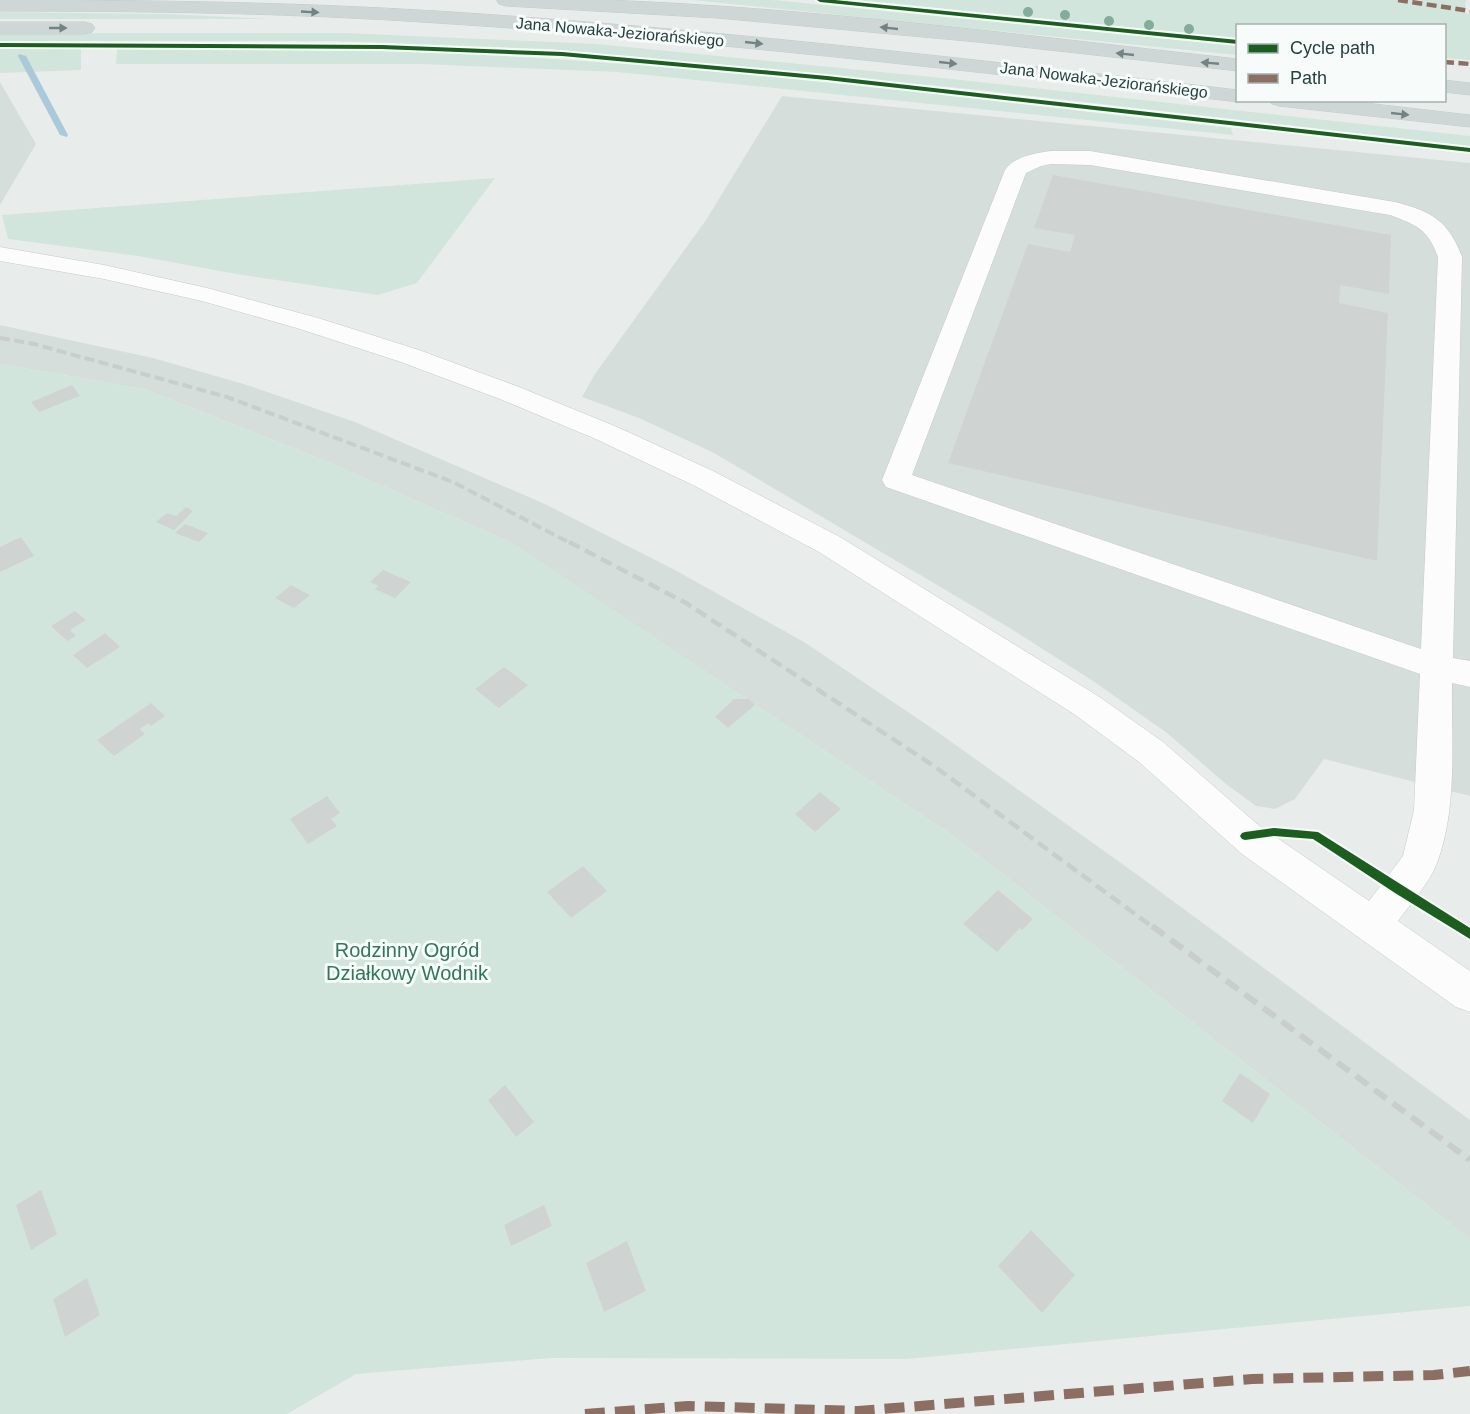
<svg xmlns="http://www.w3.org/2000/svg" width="1470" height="1414" viewBox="0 0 1470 1414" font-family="Arial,sans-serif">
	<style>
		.built { fill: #d6dedc }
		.green { fill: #d2e5dc }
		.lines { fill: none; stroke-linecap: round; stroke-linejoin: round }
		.stream { fill: #aacada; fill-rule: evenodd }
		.building { fill: #cfd4d3 }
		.minor-casing { stroke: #c5cac9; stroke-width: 1 }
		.major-casing { stroke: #c3cbca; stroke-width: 1 }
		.minor { fill: #fcfcfc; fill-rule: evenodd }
		.major { fill: #cfd7d6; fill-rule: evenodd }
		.rail-far2 { stroke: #c9cdcd; stroke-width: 4; stroke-dasharray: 10 4.5; stroke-linecap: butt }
		.rail-far1 { stroke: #c9cdcd; stroke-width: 4.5; stroke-dasharray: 12 6; stroke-linecap: butt }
		.rail { stroke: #c9cdcd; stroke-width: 6; stroke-dasharray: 15 8; stroke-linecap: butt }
		.quiet-far1 { stroke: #8d6e63; stroke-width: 4.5; stroke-dasharray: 10 4.5; stroke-linecap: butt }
		.quiet { stroke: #8d6e63; stroke-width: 10; stroke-dasharray: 20 10; stroke-linecap: butt }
		.cycleway-casing { stroke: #f7fbfa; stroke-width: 4 }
		.cycleway { fill: #1b5e20; fill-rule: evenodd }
		.tree { fill: #82ad9b }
		.oneway { fill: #718483 }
		.labels { text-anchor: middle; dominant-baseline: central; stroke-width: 6; stroke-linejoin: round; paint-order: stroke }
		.far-street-label { font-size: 16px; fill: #25413f; stroke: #f7fbfa }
		.park-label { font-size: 20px; fill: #2f7859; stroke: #f7fbfa }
	</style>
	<rect width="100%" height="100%" fill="#e8edec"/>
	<!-- built -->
	<path class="built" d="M0,82L36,144L0,205Z
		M782,96L1470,163V796L1324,759L1295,799L1275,809L1256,806L1226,784L1167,733L1093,681L1008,627L714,453L639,418L582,397L595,374L706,220Z
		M0,325L153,358L247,385L355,422L545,504L675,570L804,642L939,733L1139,876L1470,1120V1239L956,838L510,542L321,459L144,389L0,364Z"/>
	<!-- green -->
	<path class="green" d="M692,0H774L1237,46V55Z
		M857,0H1466L1465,13L1470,14V60L1445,58L1444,26H1238L1237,38Z
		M0,12L167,14L269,19H0Z
		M0,33H345L597,44L952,79L1470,136V146L970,89L550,49L335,41H0Z
		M0,49H81V70L0,73Z
		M117,49C272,50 428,49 583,61C799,76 1015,104 1231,128L1233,135L617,72L421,64H116Z
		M495,178L417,283L378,295L236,274L138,256L8,239L2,215Z
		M0,364L144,389L321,459L510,542L956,838L1470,1239V1306L906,1359L551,1358L356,1374L287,1414H0Z"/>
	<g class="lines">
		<!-- stream -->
		<path class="stream" d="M19,54L26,56L68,135L67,137L60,135L18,56Z"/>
	</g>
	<!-- building -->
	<path class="building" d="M1053,175L1391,235L1389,294L1340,285L1339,303L1388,313L1377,561L948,463L1028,244L1070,252L1075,235L1034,228Z
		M72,385L80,396L39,412L31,402Z
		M186,507L193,511L174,530L156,522L167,513L176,516Z
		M185,524L208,533L199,542L175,533Z
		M21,537L34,556L0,572V547Z
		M383,570L411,582L395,598L375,589L378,586L370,582Z
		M291,585L310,595L294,608L275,598Z
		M75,611L86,620L70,630L76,636L67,641L51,626Z
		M105,633L120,647L87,668L73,655Z
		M504,667L528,685L499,708L475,689Z
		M734,699H749L755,705L728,728L715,717Z
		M151,703L165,716L151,726L148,723L140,729L145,734L114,756L97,740Z
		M820,792L841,809L815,832L795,814Z
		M327,796L340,813L331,819L337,826L308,844L290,819Z
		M583,866L607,891L571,918L547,892Z
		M998,890L1033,919L1022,930L1020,928L997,952L963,924Z
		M1240,1073L1270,1094L1253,1123L1222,1101Z
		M505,1085L534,1122L516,1137L488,1100Z
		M41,1190L57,1234L31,1250L16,1205Z
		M544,1205L552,1226L511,1246L504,1225Z
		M1031,1230L1075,1275L1042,1313L998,1266Z
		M627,1241L646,1291L604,1312L586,1263Z
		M87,1278L100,1315L65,1337L53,1299Z"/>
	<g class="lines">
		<defs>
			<path id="minor" d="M1051,151H1090L1395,202C1431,211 1449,221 1462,257L1453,658L1470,661V687L1452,683C1451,741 1458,807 1437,863C1429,884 1411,903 1398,921L1470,971V1012L1456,1007L1242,854L1139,762L1074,714L819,552L693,485L598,440L500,399L401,362L300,329L202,301L104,279L0,261V247L104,265L207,288L318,318L419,350L519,387L617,427L713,471L840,537L1098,696L1163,742L1257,824L1369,901L1403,856L1414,810L1420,674L886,487L882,480L1005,170C1015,156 1036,153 1051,151ZM1051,164L1090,165L1390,215C1417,225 1428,229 1438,257L1421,649L912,475L1026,173L1041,166Z"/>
			<path id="major" d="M0,0C146,0 291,2 437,11C704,28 971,59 1238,90V100H1245L1238,102C971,71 705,40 437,23C291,13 146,11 0,11Z
				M497,0C533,0 569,0 606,0C817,8 1028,36 1238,59V71L977,42L717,18L506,6L499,4Z
				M0,22H85L92,24L95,28L92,32L85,34H0Z
				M1444,80L1470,83V95L1444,92Z
				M1269,100H1340L1470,115V127L1279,106L1272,104Z"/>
		</defs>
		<!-- minor casing -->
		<use href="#minor" class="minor-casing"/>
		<!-- major casing -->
		<use href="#major" class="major-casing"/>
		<!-- minor -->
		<use href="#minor" class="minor"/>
		<!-- major -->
		<use href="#major" class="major"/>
		<!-- rail-far2 -->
		<path class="rail-far2" d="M0,338L34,344L227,397L453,482L572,544"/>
		<!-- rail-far1 -->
		<path class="rail-far1" d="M569,542L686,603L934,766L1154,928"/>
		<!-- rail -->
		<path class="rail" d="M1152,926L1470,1160"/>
		<!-- quiet-far1 -->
		<path class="quiet-far1" d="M1398,0L1470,11
			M1444,62L1470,64"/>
		<!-- quiet -->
		<path class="quiet" d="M585,1414L688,1406L858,1411L1252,1379L1434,1375L1470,1371"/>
		<defs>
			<path id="cycleway" d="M817,0H835L1238,40V44L820,2Z
				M0,43L382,45L562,52L827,76L1470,148V152L827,80L562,56L382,49L0,47Z
				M1274,828L1318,832L1470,928V939L1395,893L1313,839L1274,836L1245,840L1242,839L1240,836L1242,833L1245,832Z"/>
		</defs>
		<!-- cycleway casing -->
		<use href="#cycleway" class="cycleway-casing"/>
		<!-- cycleway -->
		<use href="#cycleway" class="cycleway"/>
	</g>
	<!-- trees -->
	<g class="tree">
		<circle cx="1028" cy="12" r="5"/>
		<circle cx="1065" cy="15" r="5"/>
		<circle cx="1109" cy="21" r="5"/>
		<circle cx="1149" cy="25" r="5"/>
		<circle cx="1189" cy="29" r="5"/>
	</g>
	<!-- one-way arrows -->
	<defs><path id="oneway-solid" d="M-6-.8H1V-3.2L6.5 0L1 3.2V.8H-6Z" transform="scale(1.5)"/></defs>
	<g class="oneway">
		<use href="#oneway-solid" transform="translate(310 12) rotate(3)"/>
		<use href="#oneway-solid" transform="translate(58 28)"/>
		<use href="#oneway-solid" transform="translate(889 28) rotate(-174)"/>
		<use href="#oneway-solid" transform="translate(754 43) rotate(6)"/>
		<use href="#oneway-solid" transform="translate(1125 54) rotate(-174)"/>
		<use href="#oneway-solid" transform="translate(948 63) rotate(6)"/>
		<use href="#oneway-solid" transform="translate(1210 63) rotate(-175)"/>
		<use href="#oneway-solid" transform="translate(1400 114) rotate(6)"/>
	</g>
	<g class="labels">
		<!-- far-street labels -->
		<g class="far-street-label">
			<text transform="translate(620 32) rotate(5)">Jana Nowaka-Jeziorańskiego</text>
			<text transform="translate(1104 80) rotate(7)">Jana Nowaka-Jeziorańskiego</text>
		</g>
		<!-- park labels -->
		<g class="park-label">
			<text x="407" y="950">Rodzinny Ogród<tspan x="407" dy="23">Działkowy Wodnik</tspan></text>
		</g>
	</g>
	<!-- legend -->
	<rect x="1236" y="24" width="210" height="78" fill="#f7fbfa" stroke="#a3b1af" stroke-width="1.5"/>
	<rect x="1248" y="44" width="30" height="9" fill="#1b5e20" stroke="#a3b1af" stroke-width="1.5"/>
	<text x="1290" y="54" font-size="18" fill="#25413f">Cycle path</text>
	<rect x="1248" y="74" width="30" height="9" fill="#8d6e63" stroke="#a3b1af" stroke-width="1.5"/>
	<text x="1290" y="84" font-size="18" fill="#25413f">Path</text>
</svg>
